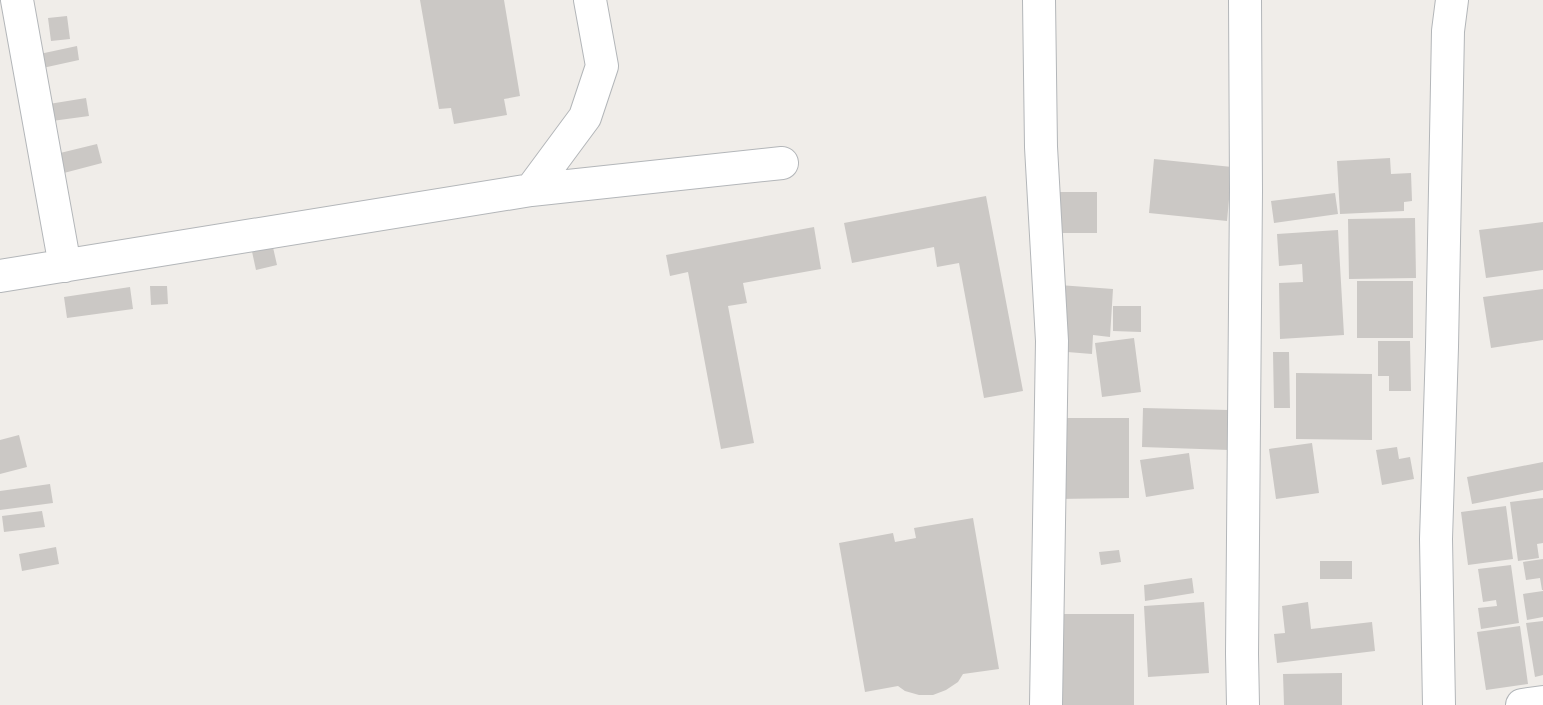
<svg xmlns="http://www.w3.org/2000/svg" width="1543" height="705" viewBox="0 0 1543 705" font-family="Manrope,sans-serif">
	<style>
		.building { fill: #cbc8c5 }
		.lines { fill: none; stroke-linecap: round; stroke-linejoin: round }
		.minor-casing { stroke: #b3b6b9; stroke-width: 34 }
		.minor { stroke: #fff; stroke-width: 32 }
	</style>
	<rect width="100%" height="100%" fill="#f0ede9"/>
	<!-- building -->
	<path class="building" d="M420,0H504L520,96L504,99L507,115L454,124L451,108L439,109Z
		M67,16L70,39L51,41L48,18Z
		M77,46L79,60L38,69L35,55Z
		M86,98L89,116L52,121L49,104Z
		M97,144L102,163L60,174L56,154Z
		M1390,158L1391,174L1411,173L1412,201L1404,202V211L1340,214L1337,161Z
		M1154,159L1232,167L1227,221L1149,213Z
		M1059,192H1097V233H1059Z
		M1335,193L1338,214L1274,223L1271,201Z
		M986,196L1023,391L984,398L959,263L937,267L934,247L852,263L844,223Z
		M1415,218L1416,278L1349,279L1348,219Z
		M1543,222V270L1486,278L1479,230Z
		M814,227L821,269L743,283L747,303L728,306L754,443L721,449L688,272L670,276L666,255Z
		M1338,230L1344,335L1280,339L1279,283L1303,282L1302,264L1279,266L1277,234Z
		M272,243L277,265L256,270L251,247Z
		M1357,281H1413V338H1357Z
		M1059,285L1113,289L1110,337L1093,335L1092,354L1055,351Z
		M150,286H167L168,304L151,305Z
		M130,287L133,309L67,318L64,297Z
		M1543,289V340L1491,348L1483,297Z
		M1113,306H1141V332L1113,331Z
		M1134,338L1141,392L1102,397L1095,343Z
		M1378,341H1410L1411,391H1389V376H1378Z
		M1273,352H1289L1290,408H1274Z
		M1296,373L1372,374V440L1296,439Z
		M1143,408L1229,410V450L1142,447Z
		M1056,418H1129V498L1056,499Z
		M19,435L27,467L0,474V440Z
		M1312,443L1319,493L1276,499L1269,449Z
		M1397,447L1399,459L1410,457L1414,479L1382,485L1376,450Z
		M1189,453L1194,489L1146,497L1140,460Z
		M1543,462V490L1472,504L1467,477Z
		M50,484L53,503L0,510V491Z
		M1543,498V543L1537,544L1539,558L1518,561L1510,502Z
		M1506,506L1513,559L1468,565L1461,512Z
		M42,511L45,527L4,532L2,516Z
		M973,518L999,669L963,674L958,682L946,690L933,695H919L905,691L898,686L865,692L839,543L893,533L895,542L916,538L914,528Z
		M56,547L59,564L22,571L19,554Z
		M1119,550L1121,562L1101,565L1099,552Z
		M1543,559V590H1542L1540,578L1526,580L1523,562Z
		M1320,561H1352V579H1320Z
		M1511,565L1519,623L1481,629L1478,608L1497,606L1496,600L1483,602L1478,569Z
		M1192,578L1194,593L1145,601L1144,585Z
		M1543,591V617L1527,620L1523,594Z
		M1204,602L1209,673L1148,677L1144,606Z
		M1308,602L1311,629L1372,622L1375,651L1277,663L1274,634L1285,633L1282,606Z
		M1056,614H1134V705H1056Z
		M1543,621V675L1535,677L1526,623Z
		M1520,626L1528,684L1486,690L1477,632Z
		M1342,673V705H1284L1283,674Z"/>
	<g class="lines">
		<defs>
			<path id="minor" d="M17,0L65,266
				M1039,0L1041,147L1052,341L1046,705
				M531,190L585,117L602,66L590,0
				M0,276L531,190L782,163
				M1243,705L1242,654L1246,191L1245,0
				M1439,705L1436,539L1442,347L1448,31L1452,0
				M1522,705L1543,702"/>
		</defs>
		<!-- minor casing -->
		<use href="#minor" class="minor-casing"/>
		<!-- minor -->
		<use href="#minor" class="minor"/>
	</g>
</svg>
